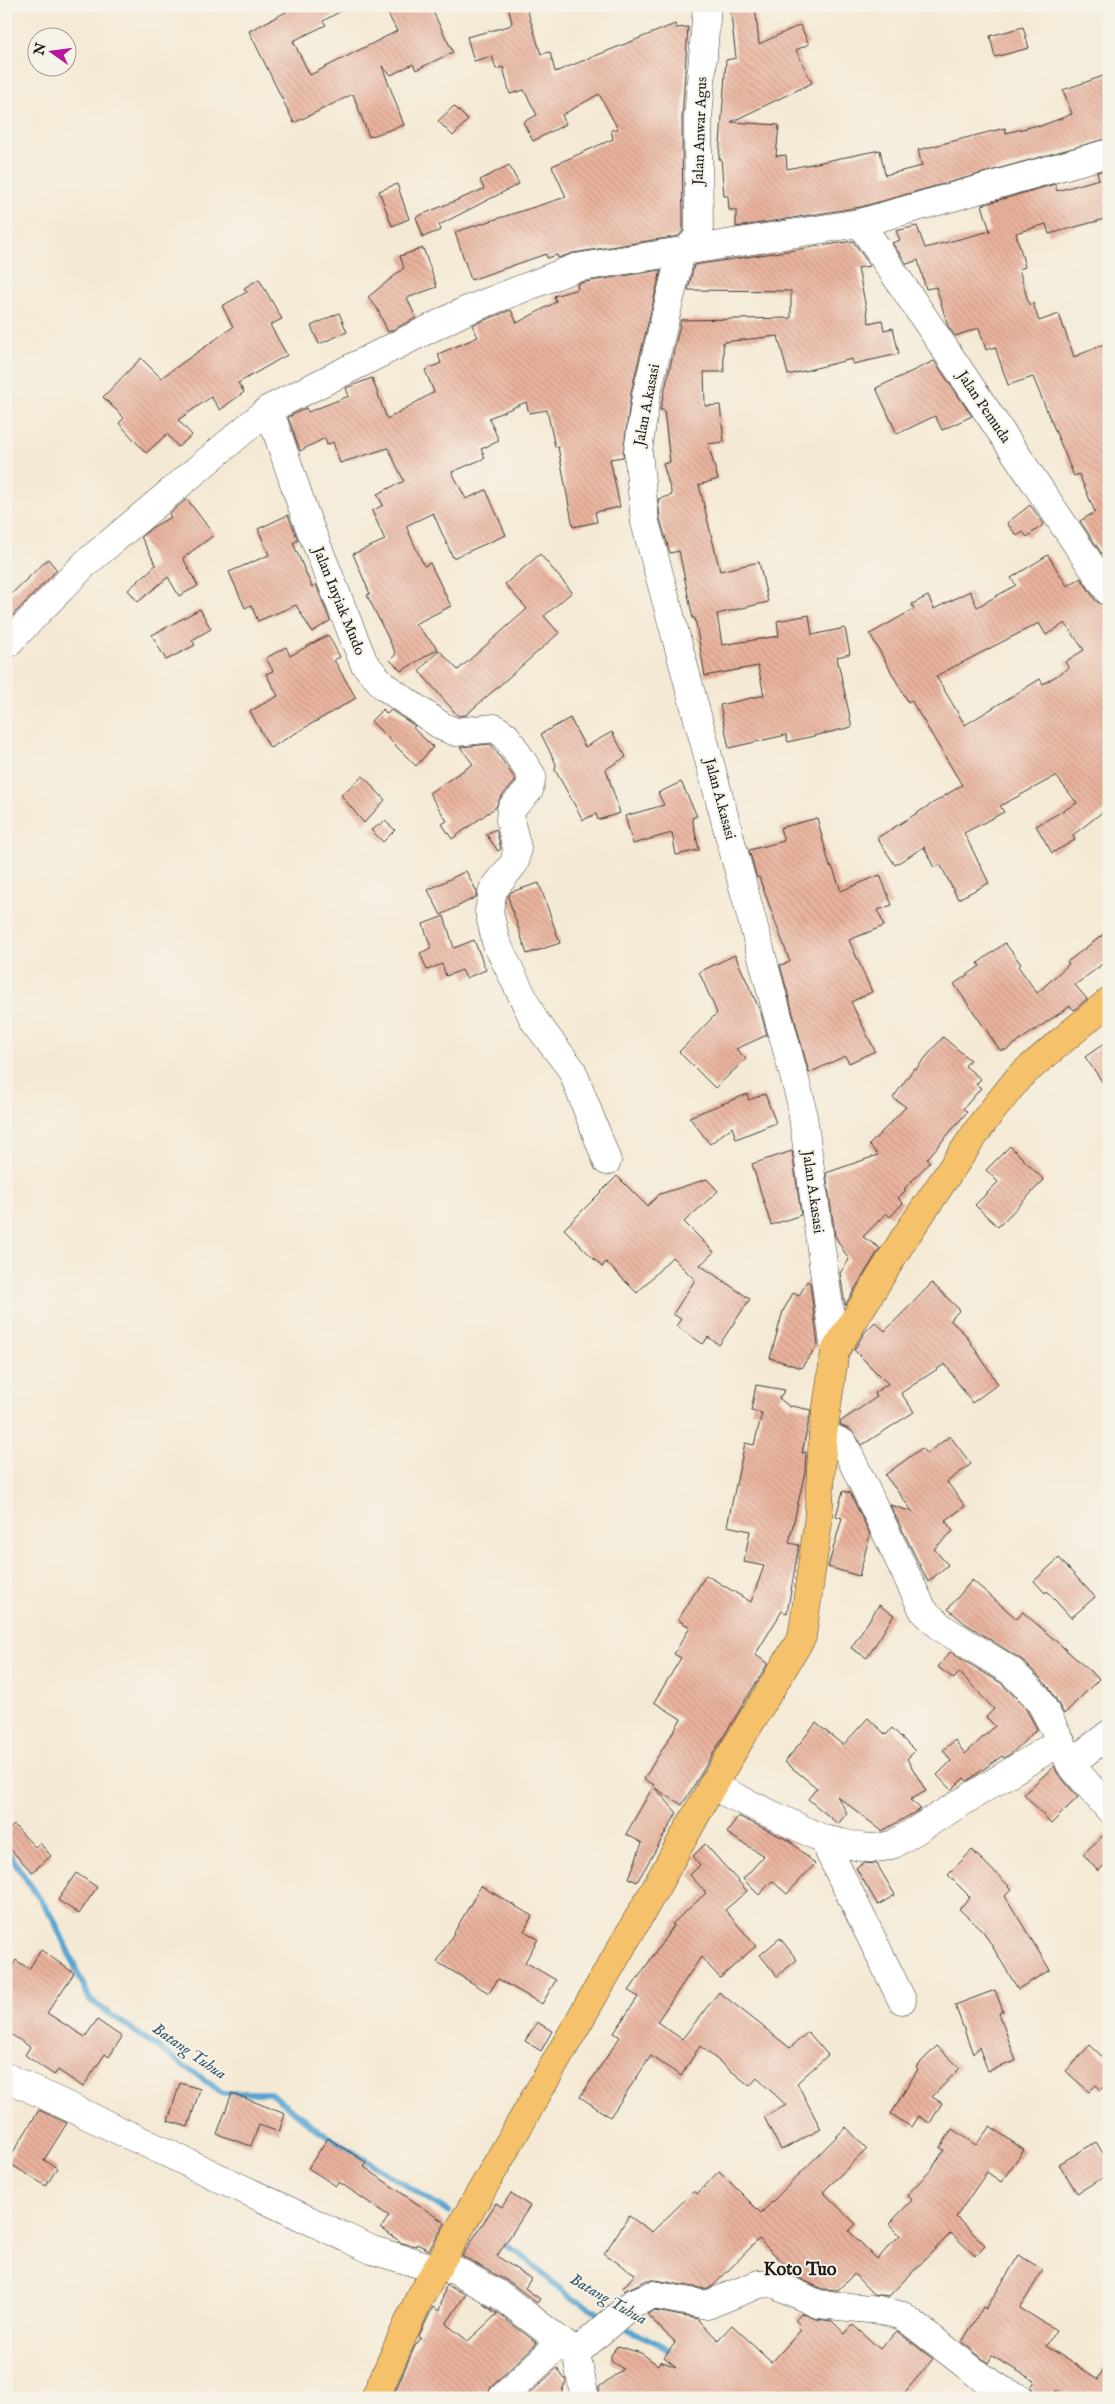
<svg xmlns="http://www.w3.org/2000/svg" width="1115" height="2404" viewBox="0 0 1115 2404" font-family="'IM FELL English',serif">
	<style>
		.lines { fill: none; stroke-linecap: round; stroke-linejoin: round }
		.stream { stroke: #56a4d0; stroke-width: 6 }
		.building { fill: url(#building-back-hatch); fill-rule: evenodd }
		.minor-casing { stroke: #3c3b38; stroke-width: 29 }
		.major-casing { stroke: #3c3b38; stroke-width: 29 }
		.minor { stroke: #fff; stroke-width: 28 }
		.major { stroke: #f5c16b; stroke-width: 28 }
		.labels { text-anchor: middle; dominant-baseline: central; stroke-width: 4; stroke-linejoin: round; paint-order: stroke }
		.street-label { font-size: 15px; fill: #1c1c1c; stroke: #f7f3e8 }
		.water-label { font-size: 16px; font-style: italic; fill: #36596d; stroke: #f7f3e8 }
		.quarter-label { font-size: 18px; font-weight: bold; fill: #1c1c1c; stroke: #f7f3e8 }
	</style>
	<defs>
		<pattern id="building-back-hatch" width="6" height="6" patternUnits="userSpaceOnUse" patternTransform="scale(1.25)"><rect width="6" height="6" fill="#e9b29d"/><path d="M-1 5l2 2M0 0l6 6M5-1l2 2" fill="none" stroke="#c79887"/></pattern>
	</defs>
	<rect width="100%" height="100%" fill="#f7f3e8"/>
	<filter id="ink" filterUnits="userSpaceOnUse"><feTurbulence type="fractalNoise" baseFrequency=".02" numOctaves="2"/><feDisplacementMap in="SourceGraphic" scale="10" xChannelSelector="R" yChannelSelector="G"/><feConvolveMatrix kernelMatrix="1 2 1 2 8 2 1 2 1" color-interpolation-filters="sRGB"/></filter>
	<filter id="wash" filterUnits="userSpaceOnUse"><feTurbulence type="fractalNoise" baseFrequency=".0096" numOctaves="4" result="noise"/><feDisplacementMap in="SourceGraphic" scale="20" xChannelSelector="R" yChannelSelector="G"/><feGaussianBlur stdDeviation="1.12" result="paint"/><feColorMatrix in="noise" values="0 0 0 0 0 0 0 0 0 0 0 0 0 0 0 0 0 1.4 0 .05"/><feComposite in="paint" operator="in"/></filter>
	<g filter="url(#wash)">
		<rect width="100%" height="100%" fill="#f4e9d4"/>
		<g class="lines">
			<!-- stream -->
			<path class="stream" d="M6,1850L53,1918L90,2000L223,2093H270L322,2133L449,2212
				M498,2241L519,2253L567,2295L605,2317
				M618,2325L658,2343L675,2355"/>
		</g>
		<g id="blocks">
			<!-- building -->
			<path class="building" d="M283,6H350L323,21L326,25L293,41L310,75L397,31L384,6H430L453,52L416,70L413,64L391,75L382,66L404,125L369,137L353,94L294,123L249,31L286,12Z
				M508,6H526L541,54L550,52L555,72L675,24L676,28L688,27L682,119L683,231L679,236L573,253L558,258L557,255L547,258L546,254L471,280L455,232L566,197L552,166L613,139L611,130L618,129L599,94L562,115L566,124L533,141L523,122L537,115L524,90L510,94L503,67L496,69L492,56L474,61L467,37L509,26L512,23Z
				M730,6H755L759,44L800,25L809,44L796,50L812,83L731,122L779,125L776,156L786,155L787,169L880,150L885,175L922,166L918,150L1005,128L1006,133L1038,125V127L1072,114L1063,90L1109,74V138L861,207L736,227V210H729L728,196H724L721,159H719L726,60L736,58Z
				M1023,27L1029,48L995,57L990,36Z
				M454,106L468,120L453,136L438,121Z
				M509,165L519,184L439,225L441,230L423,237L416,217L484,189L480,180Z
				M1109,169V218L1049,234L1046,224L1016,233L1025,267L1019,269L1029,305L1033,303L1039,321L1059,314L1074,357L1109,342V550L1102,554L1080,521L1095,512L1079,474L1074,476L1033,377L1008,385L995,347L986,350L979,328L955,336L948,326L936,287L926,289L918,260L907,264L892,243L900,240L896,231L917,226L925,248L990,231L982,205L1055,184L1057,191L1099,179L1097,172Z
				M397,184L409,219L392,226L379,191Z
				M853,241L870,266L858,268L869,323L882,320L884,330L893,328L899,354L853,364L852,359L788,375L778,336L723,342L724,372H704L705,406L720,405L724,442L708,444L718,479L699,485L720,571L759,562L768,602L717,614L722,645L779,636L777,621L809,615L812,635L845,628L850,654L837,657L852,727L788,742L786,735L729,748L720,705L764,695L758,666L705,676L695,618L693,619L679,551L670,553L660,519L658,499L672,495L663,464L670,462L664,410H660L681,320L791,318V291L688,290L694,265Z
				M423,248L437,287L407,298L416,318L388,332L377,308L368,297L404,268L400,256Z
				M661,270L631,392L623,457L610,459L620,507L595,512L597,522L573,527L558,447H555L547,410L529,413L526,402L489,418L499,441L481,449L485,458L452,472L466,499L486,490L506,535L453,558L433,513L406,526L424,566L430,563L451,606L415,624L438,649L401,671L390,660L396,654L367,595L370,594L353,554L385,540L372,511L383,505L377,494L404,481L388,448L340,463L333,442L327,445L325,438L300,451L288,417L306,408L308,412L349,396L346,388L372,378L387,419L434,392L425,370L441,363L438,354L478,337L472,325L511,310L517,323L556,302L554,296L578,289L577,284L579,283Z
				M259,279L282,319L270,325L287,355L238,383L244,392L220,410L211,397L178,420L192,435L178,447L167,434L146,453L119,423L124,418L103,397L141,358L161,378L233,327L222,306L247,292L244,288Z
				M339,313L347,332L319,344L311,326Z
				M934,361L972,416L942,430L935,416L897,434L876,388Z
				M187,499L214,535L183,558L198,586L179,596L168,577L138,602L128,590L156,565L141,537L153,527L171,517L169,514Z
				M1030,505L1044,524L1027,537L1023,532L1017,536L1007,523Z
				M288,515L298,540L293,543L312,587L316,584L330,621L312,632L296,605L258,621L251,605L245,608L229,572L269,555L258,529Z
				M540,554L572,592L544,616L559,633L466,715L458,716L419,671L439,650L458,670L527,609L505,584Z
				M1048,555L1067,586L1081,578L1096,601L1109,609V807L1073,835L1075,840L1052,853L1036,826L1077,803L1056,776L1000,806L1004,812L964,833L989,883L958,899L940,864L934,868L924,847L895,865L877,838L962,785L911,700L908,702L870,634L914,609L912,604L928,596L934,609L970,591L977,607L1016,585L1011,578ZM1039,623L1046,635L1065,623L1084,650L1065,662L1069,668L1043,684L1040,679L965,725L936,676Z
				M48,559L57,570L6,622V599Z
				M200,609L211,629L192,640L195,645L166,660L152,635Z
				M328,635L340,657L334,660L356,698L270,748L250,711L278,696L266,674L273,671L266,658L286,647L290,656Z
				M383,709L387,714L391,710L415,726L413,728L433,747L416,766L371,721Z
				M570,718L585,747L612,732L626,757L606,769L620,813L598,820L596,814L583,820L555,770L556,764L541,734Z
				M491,744L515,779V782L500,798L496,807L452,839L442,824L447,821L429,793L473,764L460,747Z
				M363,776L385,800L364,823L341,795Z
				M681,782L697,816L692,818L699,850L676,855L672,833L633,844L625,816L664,805L658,793Z
				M817,818L830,867L832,866L841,891L880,875L892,905L878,910L884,926L849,940L872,992L851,1002L875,1051L849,1063L845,1056L809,1073L780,965L790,962L759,877L757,878L749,850L784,841L780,828Z
				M385,821L395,830L383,842L371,830Z
				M496,829L501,849L498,851L486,834Z
				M466,871L477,892L476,897L441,915L428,890Z
				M539,883L560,943L527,954L508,897L511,892Z
				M444,916L454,948L474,940L486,970L466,978L462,970L446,976L442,964L427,970L420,953L431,948L423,924Z
				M1109,930V959L1075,985L1087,999L1074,1010L1070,1006L1006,1050H1000L954,984L980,966L978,963L1005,943L1021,964L1018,966L1037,993L1069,964L1067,962Z
				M735,955L761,1013L767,1035L736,1049L746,1059L715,1088L679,1052L717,1013L699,972Z
				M943,1037L970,1060L965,1066L981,1079L976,1084L981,1088L963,1109L967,1112L927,1159L930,1162L904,1189L906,1190L898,1198L903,1203L890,1217L886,1213L863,1237L880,1248L845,1305L840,1273L849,1260L835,1236L826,1173L878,1155L869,1145L906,1107L893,1098L914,1068L916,1069Z
				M1109,1040V1091L1085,1057Z
				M747,1094L749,1100L765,1094L776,1123L736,1139L732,1127L710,1144L689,1117Z
				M1010,1146L1044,1180L998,1227L975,1205L998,1182L986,1170Z
				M792,1151L801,1215L771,1225L752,1164Z
				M617,1176L647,1206L660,1194L707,1179L718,1191L684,1222L714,1252L700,1265L750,1299L719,1345L708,1337L703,1344L676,1326L681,1319L673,1314L695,1280L672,1257L637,1293L606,1262L602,1267L564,1229Z
				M807,1281L810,1283L818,1345L801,1368L770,1358L783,1311L793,1293L799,1296Z
				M932,1283L960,1310L950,1320L965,1334L998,1384L972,1403L945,1364L901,1393L914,1412L862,1445L851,1430L840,1425L841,1421L877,1397L874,1393L888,1384L854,1350L865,1332L875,1322L885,1331Z
				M756,1385L785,1390L779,1398L790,1407L792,1406L811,1410L802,1453L806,1452L805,1472L789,1543L799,1545L787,1613L782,1611L755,1655L768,1663L682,1805L655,1788L677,1813L637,1882L629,1878L642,1843L626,1834L654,1785L644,1779L681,1719L654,1702L681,1658L674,1654L690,1627L678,1620L706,1575L751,1602L764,1566L744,1562L750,1531L727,1526L745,1443L754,1445L762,1413L751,1411Z
				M950,1436L971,1464L947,1482L965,1506L945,1521L953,1531L934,1549L948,1565L928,1582L890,1505L913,1512L885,1475L922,1448L926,1454Z
				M843,1491L850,1493L870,1534L859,1576L828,1567L842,1518L836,1516Z
				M1059,1558L1095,1597L1071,1618L1047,1591L1045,1593L1034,1581Z
				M972,1580L1017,1619L1023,1612L1099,1679L1064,1714L1049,1687L1022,1660L966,1624L948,1609Z
				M879,1605L894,1615L867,1658L851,1648Z
				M950,1652L1001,1683L1025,1707L1037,1729L1013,1752L1004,1758L1002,1756L967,1781L964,1778L951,1790L937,1775L951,1761L943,1750L955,1740L965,1754L995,1726L986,1717L994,1709L959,1672L954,1679L938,1667Z
				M868,1718L886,1735L892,1728L915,1751L907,1759L926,1791L910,1800L921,1809L882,1831L837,1796L847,1813L838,1824L808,1799L817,1788L785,1762L816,1723L843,1745Z
				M1054,1766L1058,1774L1078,1797L1051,1824L1024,1794Z
				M738,1816L790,1841L815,1864L787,1894L772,1881L759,1895L743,1879L764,1856L727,1833Z
				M14,1825L35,1847L40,1843L51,1856L32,1872L6,1845V1832Z
				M1109,1830V1861L1098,1871L1083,1854Z
				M705,1844L747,1891L725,1910L756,1946L720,1978L701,1957L657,2022L682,2039L719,1992L790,2048L808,2032L828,2055L797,2083L821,2129L781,2150L764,2117L786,2105L757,2078L750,2086L700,2046L681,2076L651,2056L610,2117L580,2097L620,2037L614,2033L638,1997L629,1991L674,1925L672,1924L706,1893L690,1875L700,1865L693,1856Z
				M972,1850L1012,1889L1005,1896L1050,1970L1018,1989L983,1931L959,1909L970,1897L948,1875Z
				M864,1863L877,1864L895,1895L878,1905L856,1868Z
				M76,1873L97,1887L79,1914L58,1900Z
				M481,1886L532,1916L524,1931L538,1939L525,1962L556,1980L542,2004L498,1979L489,1993L437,1962Z
				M780,1938L797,1960L777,1976L760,1955Z
				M41,1950L74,1973L47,2013L85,2037L97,2020L122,2037L109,2057L105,2054L83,2087L58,2070L54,2075L25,2055L30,2047L6,2031V1975L16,1960L29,1969Z
				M995,1990L1003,2011L999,2013L1016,2061L988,2071L979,2047L973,2054L955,2005Z
				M537,2022L552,2031L541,2051L525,2041Z
				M1090,2045L1109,2063V2081L1101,2090L1096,2085L1089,2092L1066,2071Z
				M937,2046L960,2068L932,2097L942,2103L930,2123L918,2116L911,2127L891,2114L918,2069L916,2067Z
				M180,2083L200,2089L188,2127L168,2121Z
				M232,2093L285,2114L279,2132L259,2125L251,2146L217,2134Z
				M39,2110L67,2123L44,2160L57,2168L46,2186L7,2162Z
				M990,2126L1024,2150L1001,2182L987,2172L956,2217L985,2245L975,2256L951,2233L889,2296L873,2294L854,2274L838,2290L822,2289L797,2277L759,2239L713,2286L705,2289L655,2280H647L624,2291L622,2289L635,2274L604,2254L629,2216L652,2232L694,2191L697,2194L719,2171L761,2213L846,2127L867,2149L823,2192L856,2224L849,2231L877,2259L900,2235L889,2224L912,2200L907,2195L931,2170L944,2150L940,2148L952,2129L976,2145Z
				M328,2138L367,2163L364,2167L445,2223L429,2250L417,2244L416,2246L402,2243L381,2228L389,2216L339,2182L336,2186L308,2168Z
				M1096,2142L1109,2163V2174L1077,2193L1059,2164Z
				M511,2193L530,2206L497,2256L531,2279L525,2288L540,2299L537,2303L511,2283L462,2256L496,2203L502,2207Z
				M1019,2255L1043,2270L1020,2308L1056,2330L1046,2346L1098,2379L1109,2359V2398H1069L1057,2390L1052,2398H1040L1035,2395L1031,2387L1035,2381L992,2356L988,2363L962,2342L983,2307L986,2309Z
				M446,2285L466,2294L446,2324L468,2341L497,2314L483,2304L494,2310L537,2343L491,2387L487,2398H392L415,2346L421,2338L419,2336L433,2307L439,2311Z
				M655,2311L698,2319L718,2340L732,2325L772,2362L801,2330L798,2327L800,2325L795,2320L801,2313L816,2319L832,2321L845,2334L853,2325L880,2349L897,2331L933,2359L900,2398H786L777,2390L770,2398H600L599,2387L623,2369L611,2361V2355L617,2346L641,2353L658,2365L660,2361L676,2367L664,2357L675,2343L647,2314Z
				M557,2368L566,2381L559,2398H525Z"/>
		</g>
	</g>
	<g filter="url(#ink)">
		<use href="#blocks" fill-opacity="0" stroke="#3c3b38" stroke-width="1"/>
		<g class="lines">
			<defs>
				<path id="minor" d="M707,6L698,119L699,237L680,257L646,396L638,451L645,522L801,1102L835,1351
					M860,223L1109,592
					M269,409L306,518L364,663L384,686L443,727L456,732L495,728L506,736L532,776L529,790L511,809L510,820L517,848L515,862L493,890L489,911L496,942L534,1020L572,1070L607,1161
					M6,645L85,564L269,409L465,311L575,268L860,223L1109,153
					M823,1434L844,1444L923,1610L942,1628L1011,1671L1038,1698L1061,1741L1070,1764L1109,1809
					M1070,1764L1109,1734
					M712,1786L823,1839C851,1843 866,1854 894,1844L1061,1741
					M823,1839L902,2000
					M6,2077L372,2250L437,2269H453L503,2297L576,2353L585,2398
					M576,2353L633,2303L653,2295L707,2305L759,2284L773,2283L818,2304L879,2310L903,2316L980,2376L1004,2391L1020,2398
					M502,2398L561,2342"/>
				<path id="major" d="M375,2398L418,2301L655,1889L712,1786L802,1637L818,1523L823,1434L835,1351L903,1240L984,1121L1019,1077L1109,1001"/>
			</defs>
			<!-- minor casing -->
			<use href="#minor" class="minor-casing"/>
			<!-- major casing -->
			<use href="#major" class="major-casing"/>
			<!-- minor -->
			<use href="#minor" class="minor"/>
			<!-- major -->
			<use href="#major" class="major"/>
		</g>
	</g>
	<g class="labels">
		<!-- street labels -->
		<g class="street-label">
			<text transform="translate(700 131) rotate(-88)">Jalan Anwar Agus</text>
			<text transform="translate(647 405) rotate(-79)">Jalan A.kasasi</text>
			<text transform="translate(984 407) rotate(56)">Jalan Pemuda</text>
			<text transform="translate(339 601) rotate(68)">Jalan Inyiak Mudo</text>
			<text transform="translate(720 799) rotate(75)">Jalan A.kasasi</text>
			<text transform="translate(813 1192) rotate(82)">Jalan A.kasasi</text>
		</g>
		<!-- water labels -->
		<g class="water-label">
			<text transform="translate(189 2052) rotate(35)">Batang Tuhua</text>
			<text transform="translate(608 2300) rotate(30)">Batang Tuhua</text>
		</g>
		<!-- quarter labels -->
		<g class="quarter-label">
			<text x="800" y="2270">Koto Tuo</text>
		</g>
	</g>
	<!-- margin -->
	<rect width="1115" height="2404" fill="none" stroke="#f7f3e8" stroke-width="25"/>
	<!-- north arrow -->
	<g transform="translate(52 52) rotate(284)"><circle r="24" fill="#f7f3e8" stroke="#9f9d96"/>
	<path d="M0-4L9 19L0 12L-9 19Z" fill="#b5179e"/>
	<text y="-8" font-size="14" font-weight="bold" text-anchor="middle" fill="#1c1c1c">N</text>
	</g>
</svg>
